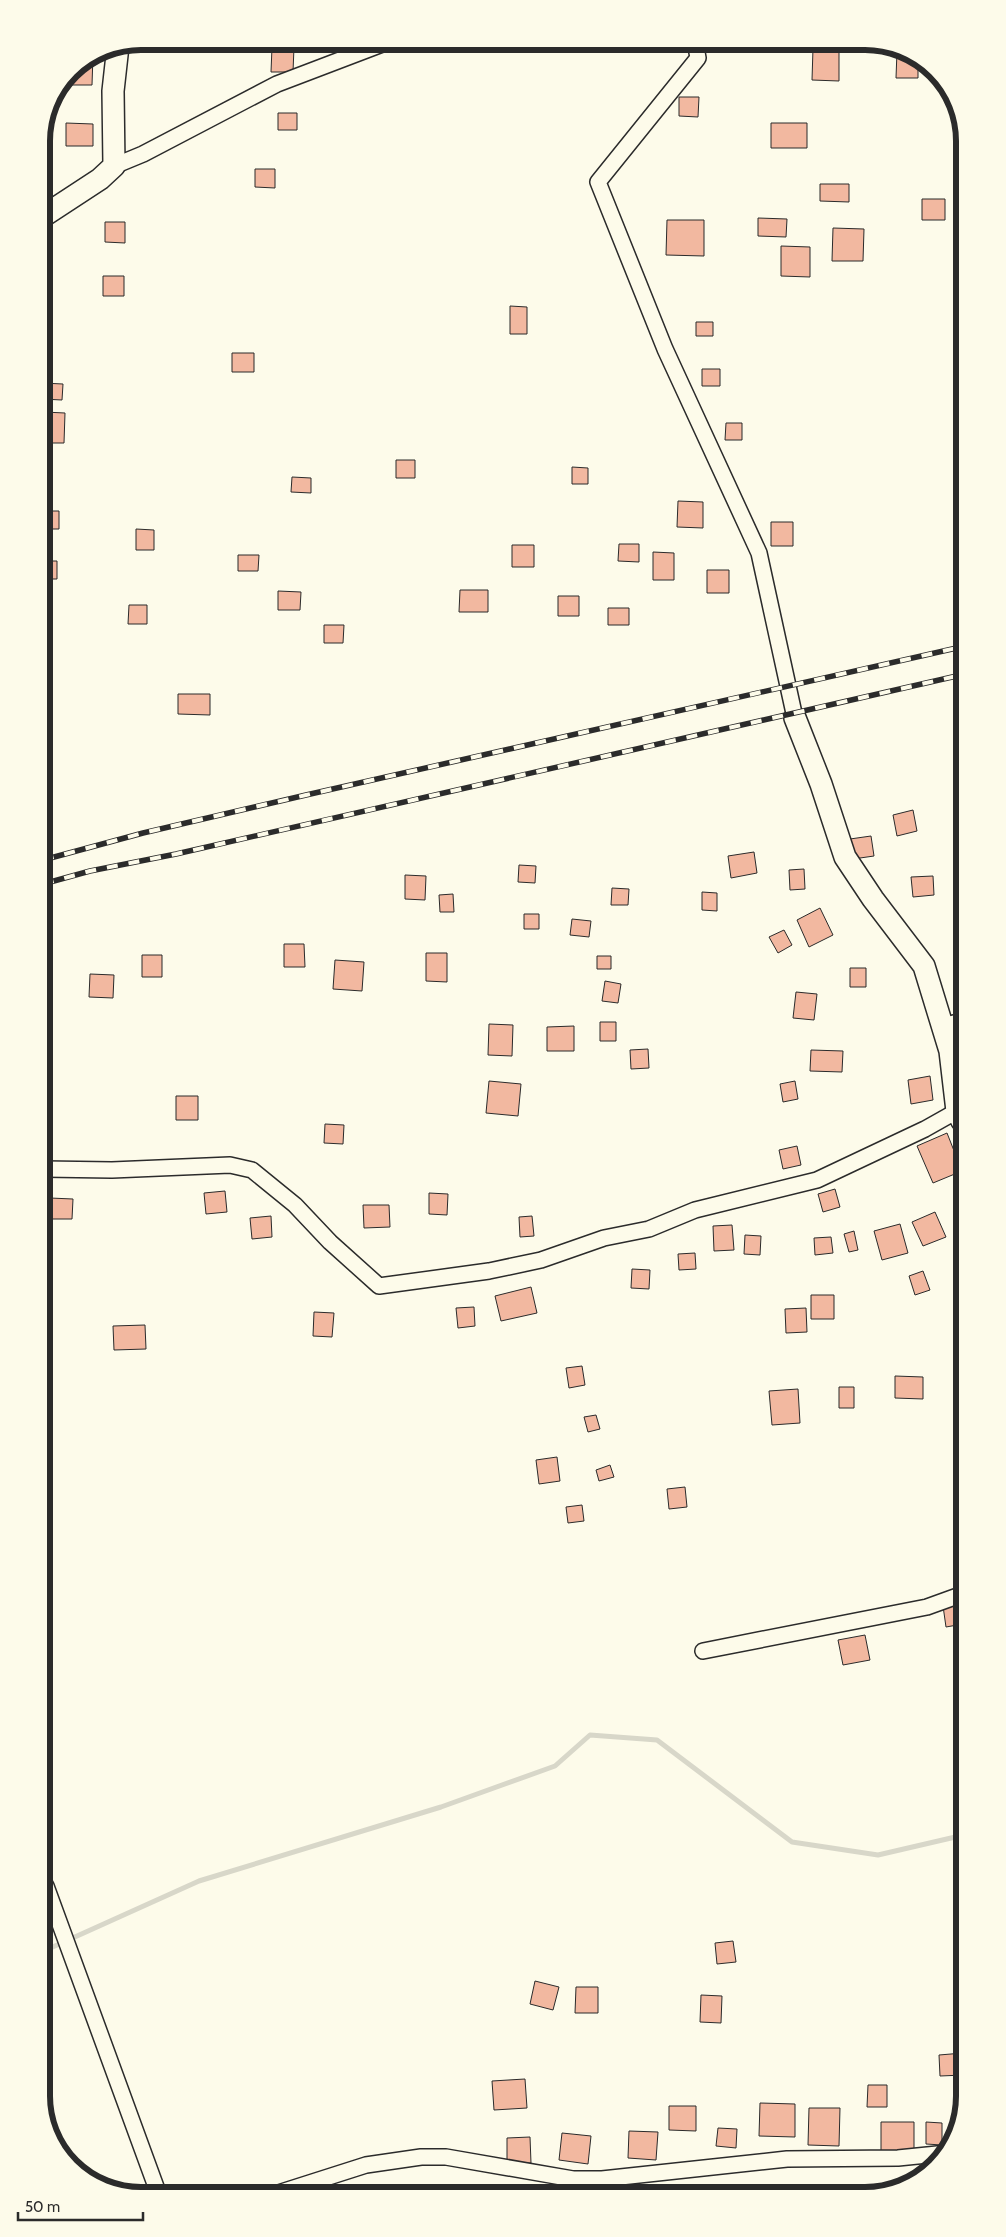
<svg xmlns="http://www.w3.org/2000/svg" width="1006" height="2237" viewBox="0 0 1006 2237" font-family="Cabin,sans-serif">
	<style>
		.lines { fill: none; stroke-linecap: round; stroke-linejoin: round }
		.stream { stroke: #d8d7c9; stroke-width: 5 }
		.building { fill: #f2b8a0; stroke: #2b2b2b }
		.street-casing { stroke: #2b2b2b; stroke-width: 18 }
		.secondary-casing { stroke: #2b2b2b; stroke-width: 24 }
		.street { stroke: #fdfbea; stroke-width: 15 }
		.secondary { stroke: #fdfbea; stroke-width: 21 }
		.rail-casing { stroke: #2b2b2b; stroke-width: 5.5 }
		.rail { stroke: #fdfbea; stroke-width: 4; stroke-dasharray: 11; stroke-linecap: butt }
		.rim { fill: none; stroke: #2b2b2b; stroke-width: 6 }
	</style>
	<rect width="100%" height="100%" fill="#fdfbea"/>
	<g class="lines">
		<!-- stream -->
		<path class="stream" d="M46,1950L199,1881L441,1807L555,1766L590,1735L657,1740L792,1842L878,1855L964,1835"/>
	</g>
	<!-- building -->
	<path class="building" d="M768,41H789V48H768Z
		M272,47H294L293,72H271Z
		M813,48L839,49V81L812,80Z
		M897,51L918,59V78H896Z
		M93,55L92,85H65L66,78L71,70Z
		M679,97H699L698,117L679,116Z
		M278,113H297V130H278Z
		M66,123L93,124V146H66Z
		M771,123H807V148H771Z
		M255,169H275V188L255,187Z
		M820,184H849V202L820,201Z
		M922,199H945V220H922Z
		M758,218L787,219L786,237L758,236Z
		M667,220H704V256L666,255Z
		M105,222H125V243L105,242Z
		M833,228L864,229L863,261H832Z
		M781,246L810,247V277L781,276Z
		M103,276H124V296H103Z
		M42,304H46V322H42Z
		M510,306L527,307V334H510Z
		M696,322H713V336H696Z
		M232,353H254V372H232Z
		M702,369H720V386H702Z
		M42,383L63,384L62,400L42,399Z
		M44,412L65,413L64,443H43Z
		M726,423H742V440H725Z
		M396,460H415V478H396Z
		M572,467L588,468V484H572Z
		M292,477L311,478V493L291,492Z
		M678,501L703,502V528L677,527Z
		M42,511H59V529H42Z
		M771,522H793V546H771Z
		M136,529L154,530V550H136Z
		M619,544H639V562L618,561Z
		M512,545H534V567H512Z
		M653,552L674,553V580H653Z
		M238,555H259L258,571H238Z
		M43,561H57V579H43Z
		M707,570H729V593H707Z
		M460,590H488V612H459Z
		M278,591L301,592L300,610H278Z
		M558,596H579V616H558Z
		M129,605H147V624H128Z
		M608,608H629V625H608Z
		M324,625H344L343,643H324Z
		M178,694H210V715L178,714Z
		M913,810L917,831L897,836L893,815Z
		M871,836L874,856L853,859L850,839Z
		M754,852L757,873L731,878L728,856Z
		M519,865L536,866L535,883L518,882Z
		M804,869L805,889L790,890L789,870Z
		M405,875L426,876L425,900L405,899Z
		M933,876L934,895L913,897L911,877Z
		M612,888L629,889L628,905H611Z
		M702,892L717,893V911L702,910Z
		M453,894L454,912H440L439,895Z
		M820,908L833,935L809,947L797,920Z
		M524,914H539V929H524Z
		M572,919L591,921L589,937L570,935Z
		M784,930L792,945L778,953L769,937Z
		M284,944H304L305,967H284Z
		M426,953H447V982L426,981Z
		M142,955H162V977H142Z
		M597,956H611V969H597Z
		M335,960L364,962L362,991L333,989Z
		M850,968H866V987H850Z
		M90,974L114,975L113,998L89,997Z
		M605,981L621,984L618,1003L602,1001Z
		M796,992L817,994L814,1020L793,1018Z
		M600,1022H616V1041H600Z
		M489,1024L513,1025L512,1056L488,1055Z
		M574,1026V1051H547V1027Z
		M648,1049L649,1068L631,1069L630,1050Z
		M811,1050L843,1051L842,1072L810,1071Z
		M930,1076L933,1100L911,1104L908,1080Z
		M489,1081L521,1084L518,1116L486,1113Z
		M795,1081L798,1099L783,1102L780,1084Z
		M176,1096H198V1120H176Z
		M325,1124L344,1125L343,1144L324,1143Z
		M947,1133L962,1171L933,1183L917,1146Z
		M797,1146L801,1165L783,1169L779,1150Z
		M835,1189L840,1207L823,1212L818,1194Z
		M225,1191L227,1212L206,1214L204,1193Z
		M429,1193L448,1194L447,1215L429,1214Z
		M50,1198L73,1199L72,1219H49Z
		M363,1205H389L390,1227L364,1228Z
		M935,1212L946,1237L923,1246L912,1222Z
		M271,1216L272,1237L252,1239L250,1218Z
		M532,1216L534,1236L520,1237L519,1217Z
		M900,1224L908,1253L882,1260L874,1231Z
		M732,1225L734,1250L714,1251L713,1226Z
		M854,1231L858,1250L849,1252L844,1234Z
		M745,1235L761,1236L760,1255L744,1254Z
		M831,1237L833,1253L815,1255L814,1238Z
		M695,1253L696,1269L679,1270L678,1254Z
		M632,1269L650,1270L649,1289L631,1288Z
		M923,1271L930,1290L915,1295L909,1276Z
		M531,1287L537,1313L501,1321L495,1296Z
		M811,1295H834V1319H811Z
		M474,1307L475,1326L458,1328L456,1308Z
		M806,1308L807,1332L786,1333L785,1309Z
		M314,1312L334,1313L332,1337L313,1336Z
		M145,1325L146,1349L114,1350L113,1326Z
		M963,1347V1367L958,1368L955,1348Z
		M582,1366L585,1385L569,1388L566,1368Z
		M895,1376L923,1377V1399L895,1398Z
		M839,1387H854V1408H839Z
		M798,1389L800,1423L772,1425L769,1391Z
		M596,1415L600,1429L588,1432L584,1417Z
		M557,1457L560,1481L539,1484L536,1460Z
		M610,1465L614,1477L599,1481L596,1470Z
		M685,1487L687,1507L669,1509L667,1489Z
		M582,1505L584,1521L568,1523L566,1507Z
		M963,1604V1624L946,1627L943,1606Z
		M865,1635L870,1660L843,1665L838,1640Z
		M733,1941L736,1962L717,1964L715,1943Z
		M535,1981L559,1987L553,2010L530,2004Z
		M576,1987H598V2013H575Z
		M701,1995L722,1996L721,2023L700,2022Z
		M963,2053L964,2075L940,2076L939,2055Z
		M525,2079L527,2108L494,2110L492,2081Z
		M868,2085H887V2107H867Z
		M760,2103L795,2104V2137L759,2136Z
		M669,2106H696V2131L669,2130Z
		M809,2108H840L839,2146L808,2145Z
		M881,2122H914V2151L881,2152Z
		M926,2122L942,2123V2145L926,2144Z
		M718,2128L737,2129L736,2148L716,2146Z
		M629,2131L658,2132L656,2160L628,2158Z
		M562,2133L591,2136L588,2164L559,2160Z
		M530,2137L531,2163L507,2164V2138Z
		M437,2187H461L460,2193H437Z
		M508,2187L526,2188V2193H508Z
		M745,2187V2191L725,2192V2188Z
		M399,2188H422V2194H399Z"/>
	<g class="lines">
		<defs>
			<path id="street" d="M695,41L698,58L598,182L665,349L759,553L795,718
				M114,166L143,154L277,84L390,41
				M942,1026L962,1021
				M44,1169L112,1170L230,1165L252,1170L295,1205L330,1242L379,1286L489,1271L541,1260L604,1238L649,1229L695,1210L817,1180L925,1129L957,1111
				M703,1651L927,1607L963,1594
				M46,1886L159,2195
				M272,2195L366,2165L421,2157H446L573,2179H602L787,2159L898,2158L947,2153"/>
			<path id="secondary" d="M42,217L100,179L114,166L113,91L118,46
				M795,718L821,784L845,857L873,899L924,966L950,1051L957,1111L962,1121"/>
		</defs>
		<!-- street casing -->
		<use href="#street" class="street-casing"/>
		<!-- secondary casing -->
		<use href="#secondary" class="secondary-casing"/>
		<!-- street -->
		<use href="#street" class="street"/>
		<!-- secondary -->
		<use href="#secondary" class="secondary"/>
		<defs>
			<path id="rail" d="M43,860L143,833L306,795L961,647
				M43,884L90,871L176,854L961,675"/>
		</defs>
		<!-- rail casing -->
		<use href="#rail" class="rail-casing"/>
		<!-- rail -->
		<use href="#rail" class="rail"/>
	</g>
	<!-- crop -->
	<path d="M0 0H1006V2237H0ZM141 50H865A91 91 0 0 1 956 141V2096A91 91 0 0 1 865 2187H141A91 91 0 0 1 50 2096V141A91 91 0 0 1 141 50Z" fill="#fdfbea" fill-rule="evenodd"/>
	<path class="rim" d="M141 50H865A91 91 0 0 1 956 141V2096A91 91 0 0 1 865 2187H141A91 91 0 0 1 50 2096V141A91 91 0 0 1 141 50Z"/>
	<!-- scale -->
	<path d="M18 2212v8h125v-8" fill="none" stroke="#2b2b2b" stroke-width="2.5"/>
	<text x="25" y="2212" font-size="15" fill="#2b2b2b" stroke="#fdfbea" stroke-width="4" paint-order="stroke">50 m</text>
</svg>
